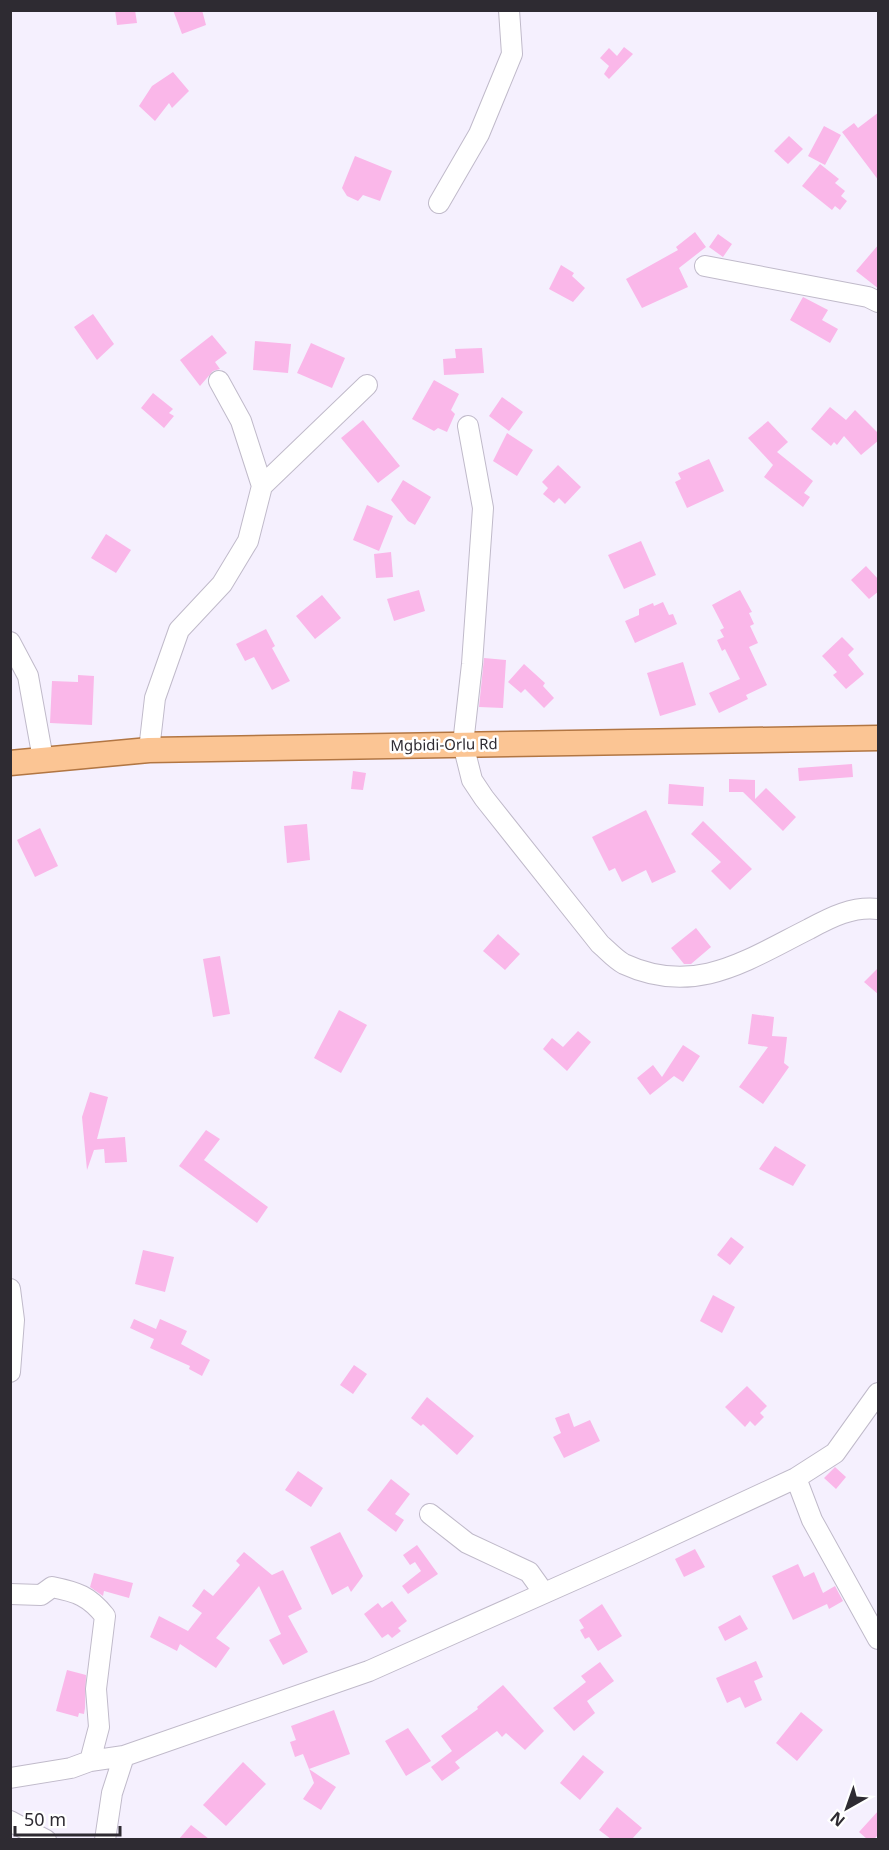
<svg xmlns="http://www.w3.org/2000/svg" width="889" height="1850" viewBox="0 0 889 1850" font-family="'Noto Sans',sans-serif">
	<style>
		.building { fill: #fab7e9 }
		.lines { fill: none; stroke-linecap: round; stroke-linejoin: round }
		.minor-casing { stroke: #c0baca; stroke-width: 22 }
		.major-casing { stroke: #b27643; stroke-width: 27 }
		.minor { stroke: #fff; stroke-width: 20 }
		.major { stroke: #fbc594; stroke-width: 24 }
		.labels { text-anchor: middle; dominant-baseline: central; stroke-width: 5; stroke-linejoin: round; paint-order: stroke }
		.street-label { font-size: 15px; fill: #2e2b32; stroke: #fff }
	</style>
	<rect width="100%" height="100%" fill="#f5f0fe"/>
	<!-- building -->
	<path class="building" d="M115,10H135L137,23L117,25Z
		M173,10H202L206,25L182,34Z
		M624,47L633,54L609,79L604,74L609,66L600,58L609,48L617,56Z
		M173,72L189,91L172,108L169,103L155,121L139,106L152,86Z
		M879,112V181L842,132L854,123L858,128Z
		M824,126L841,135L825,165L808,156Z
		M789,136L803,149L788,164L774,151Z
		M355,156L392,171L380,201L363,195L358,201L347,196L342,188Z
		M820,164L839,179L835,183L845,191L841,196L847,201L840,210L835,206L832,210L802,186Z
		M695,232L706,247L679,268L688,287L642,308L626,279L678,250L676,247Z
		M718,234L732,244L723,257L709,247Z
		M879,244V289L856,271Z
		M561,265L574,273L572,276L585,288L573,302L549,289Z
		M803,297L828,310L822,320L838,329L830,343L790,320Z
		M93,314L114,344L97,360L74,327Z
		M212,335L227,353L215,362L220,369L213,371L200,386L180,360Z
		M255,341L291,344L288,373L253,370Z
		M311,343L345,358L332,388L297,373Z
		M482,348L484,373L444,375L443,359L456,358L455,349Z
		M434,380L459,394L451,410L455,414L447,432L438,428L434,431L412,419Z
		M153,393L173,409L169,413L174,416L164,428L141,408Z
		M502,397L523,412L509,431L489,416Z
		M830,407L846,420L855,410L879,434V440L861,455L844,436L837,445L834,442L831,446L811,429Z
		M363,420L400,466L378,483L341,438Z
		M768,421L788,442L777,452L813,481L804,493L810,497L803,507L764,477L773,465L748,438Z
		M507,433L533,450L517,476L493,461Z
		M709,459L724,491L687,508L675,482L681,479L678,473Z
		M558,465L581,487L565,504L559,498L554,503L543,494L548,488L542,482Z
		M403,480L431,497L415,525L408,521L391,500Z
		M367,505L393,516L379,551L353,540Z
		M106,534L131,550L116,573L91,558Z
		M641,541L656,575L624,589L608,555Z
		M391,552L393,577L376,578L374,554Z
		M866,566L879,580V591L869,599L851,580Z
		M419,590L425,611L394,621L387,599Z
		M740,590L752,612L749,613L754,624L750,626L758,643L749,647L767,685L746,695L748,699L719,713L709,693L740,679L725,649L722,651L717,640L724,637L720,630L724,628L712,605Z
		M322,595L341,618L315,639L296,616Z
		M663,602L669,615L673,614L677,624L635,643L625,621L639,615V609L653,603L654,606Z
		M266,629L275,646L272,648L290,681L272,690L254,657L245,661L236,644Z
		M842,637L854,649L848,655L864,674L846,689L833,675L837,672L822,656Z
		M484,658L506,660L503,708L479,707Z
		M683,662L696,705L660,716L647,673Z
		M524,664L545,683L543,686L554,698L544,708L525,689L521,693L508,682Z
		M78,675L94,676L92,725L50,723L52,681L78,682Z
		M852,764L853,777L799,781L798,768Z
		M353,771L366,773L363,790L351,789Z
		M729,779L755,780V799L766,788L796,817L783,831L743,792H729Z
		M669,784L704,787L703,806L668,804Z
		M646,810L676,872L652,883L646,870L622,882L615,868L609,871L592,837Z
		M703,821L752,869L730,890L711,871L721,862L691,834Z
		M307,824L310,860L287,863L284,826Z
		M40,828L58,866L35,877L17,840Z
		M696,928L711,947L691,964H684L671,948Z
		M498,934L520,954L505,970L483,951Z
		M220,956L230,1014L213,1017L203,959Z
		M879,967V995L864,982Z
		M339,1010L367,1025L341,1073L314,1058Z
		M752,1014L774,1017L772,1036L787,1037L784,1063L789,1067L763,1104L739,1087L768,1047L748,1044Z
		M578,1031L591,1042L567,1071L543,1049L552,1038L563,1047Z
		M683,1045L700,1056L683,1082L674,1076L650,1095L637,1078L653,1065L662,1077Z
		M90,1092L108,1097L97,1139L125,1137L127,1162L105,1163L104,1149L94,1150L87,1170L82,1117Z
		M206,1130L220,1139L204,1160L268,1207L257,1223L179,1166Z
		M775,1146L806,1165L793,1186L759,1169Z
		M731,1237L744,1247L730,1265L717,1255Z
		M143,1250L174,1257L165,1292L135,1284Z
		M713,1295L735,1307L722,1333L700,1321Z
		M134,1319L156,1329L160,1319L187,1331L181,1344L210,1360L202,1376L189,1369L190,1366L150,1348L154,1339L130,1328Z
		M354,1365L367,1374L353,1394L340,1385Z
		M747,1386L767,1406L760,1413L764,1417L755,1426L750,1421L745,1427L725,1407Z
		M427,1397L474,1436L457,1455L423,1424L421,1426L411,1418Z
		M569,1413L574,1427L590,1420L600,1441L564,1458L553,1437L561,1433L555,1418Z
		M835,1467L846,1477L836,1489L824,1478Z
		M298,1471L323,1488L311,1507L285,1490Z
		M391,1479L410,1494L395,1514L404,1520L396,1532L367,1510Z
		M340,1532L363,1576L351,1592L348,1586L332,1595L310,1547Z
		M417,1545L438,1574L408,1594L402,1586L421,1571L415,1562L410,1565L403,1555Z
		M695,1549L705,1567L684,1577L675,1559Z
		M244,1552L272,1575L283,1570L302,1609L288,1616L308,1652L283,1665L269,1640L281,1634L259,1586L216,1638L230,1648L216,1668L180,1644L177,1651L150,1637L159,1616L188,1631L202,1613L192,1606L204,1589L213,1596L240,1565L236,1561Z
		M798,1564L804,1577L814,1572L823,1593L835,1586L843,1601L829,1609L827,1604L793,1620L772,1576Z
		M94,1573L133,1583L129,1598L104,1591L103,1596L90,1587Z
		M392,1601L407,1621L398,1628L401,1631L392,1638L388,1634L382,1638L364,1614L378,1603L382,1608Z
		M602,1604L622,1636L598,1651L589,1637L585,1639L580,1630L584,1628L579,1620Z
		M740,1615L748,1629L725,1641L718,1627Z
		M756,1661L763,1677L754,1681L762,1700L745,1708L740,1697L727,1703L716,1678Z
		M600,1662L614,1681L587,1701L595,1713L574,1731L553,1708L586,1682L581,1676Z
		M67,1670L86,1675L85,1708L84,1714L79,1713L78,1717L56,1711Z
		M503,1685L544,1731L525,1750L506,1733L502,1737L497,1731L455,1762L460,1768L442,1781L431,1767L452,1751L441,1736L478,1709L477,1707Z
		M334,1710L350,1754L309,1769L303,1754L295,1757L290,1742L296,1740L291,1726Z
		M801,1712L823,1730L797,1761L776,1743Z
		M408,1728L431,1761L406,1776L385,1741Z
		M583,1755L604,1772L580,1800L560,1783Z
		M243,1762L266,1784L226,1826L203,1805Z
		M309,1769L336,1787L321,1810L303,1799L314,1783Z
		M617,1807L642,1828L632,1839H611L599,1830Z
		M879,1810V1834L874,1839H867L859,1832Z
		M191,1825L209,1839H179Z"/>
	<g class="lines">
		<defs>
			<path id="minor" d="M439,203L479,134L512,54L509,10
				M705,266L868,297L878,302
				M468,426L483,508L472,664L463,744L472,780L484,798L600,944C607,950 616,960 624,964C695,997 747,960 809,929C831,917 853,906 878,909
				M262,486L367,385
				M10,642L28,676L43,759
				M149,750L155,698L179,630L222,584L248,541L262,486L241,421L219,381
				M10,1289L14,1320L10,1372
				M796,1478L812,1520L878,1639
				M430,1514L467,1543L529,1572L544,1593
				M10,1594L41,1595L52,1587C77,1592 89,1596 105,1616L96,1689L99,1727L90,1761
				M10,1778L71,1768L90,1761L124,1756L369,1671L630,1555L796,1478L835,1453L878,1393
				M10,1821L46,1840
				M105,1840L112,1793L124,1756"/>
			<path id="major" d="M10,763L149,750L878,738"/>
		</defs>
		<!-- minor casing -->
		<use href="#minor" class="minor-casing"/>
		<!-- major casing -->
		<use href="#major" class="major-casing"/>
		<!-- minor -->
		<use href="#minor" class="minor"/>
		<!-- major -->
		<use href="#major" class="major"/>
	</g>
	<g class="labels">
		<!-- street labels -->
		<g class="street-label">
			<text transform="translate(444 744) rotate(-1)">Mgbidi-Orlu Rd</text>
		</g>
	</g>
	<!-- border -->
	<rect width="889" height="1850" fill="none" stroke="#2e2b32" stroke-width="24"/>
	<!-- north arrow -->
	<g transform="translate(847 1808) rotate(220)" stroke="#ffffff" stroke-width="4.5" paint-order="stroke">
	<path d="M0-4.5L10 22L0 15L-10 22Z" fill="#2e2b32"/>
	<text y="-9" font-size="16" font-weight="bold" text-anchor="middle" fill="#2e2b32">N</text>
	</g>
	<!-- scale -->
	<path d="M15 1826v9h105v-9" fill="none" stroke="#2e2b32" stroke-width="3"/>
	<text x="24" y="1826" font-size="18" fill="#2e2b32" stroke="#ffffff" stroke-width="4.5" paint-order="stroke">50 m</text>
</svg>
